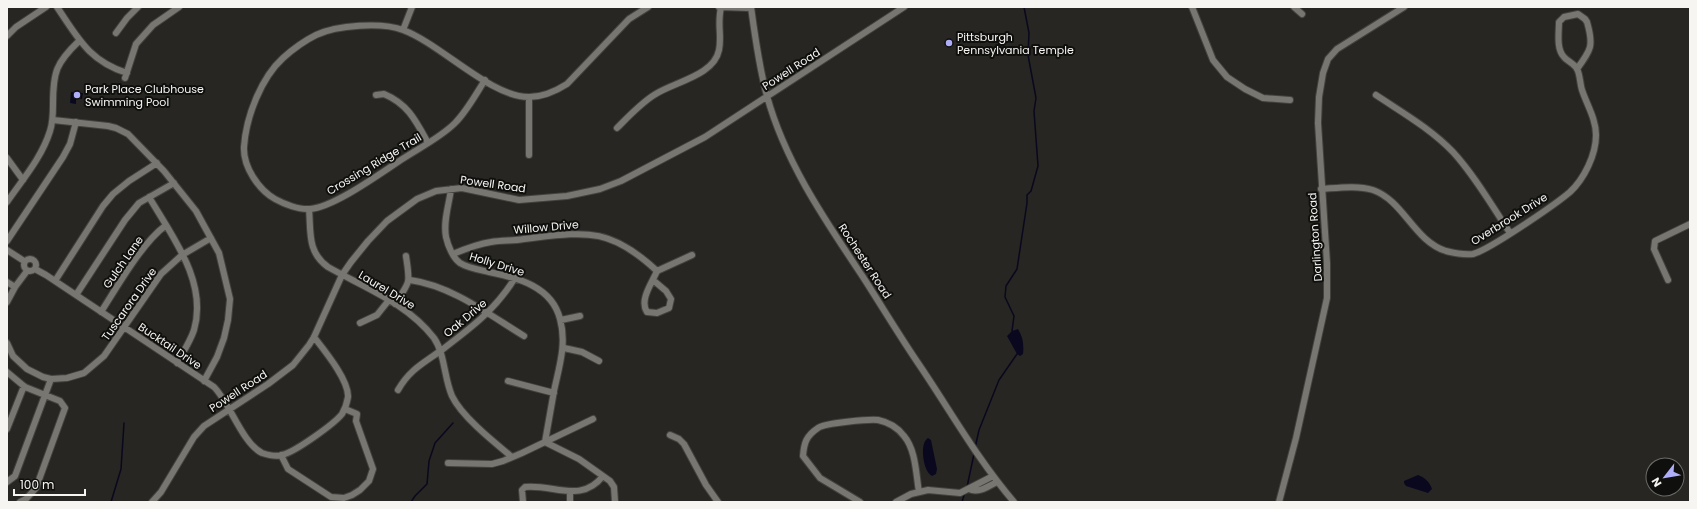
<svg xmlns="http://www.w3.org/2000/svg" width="1697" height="509" viewBox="0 0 1697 509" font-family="Poppins,sans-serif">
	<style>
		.water { fill: #0a081e }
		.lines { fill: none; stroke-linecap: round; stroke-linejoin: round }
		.stream { stroke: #0a081e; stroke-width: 1.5 }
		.minor-casing { stroke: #43423e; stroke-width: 8 }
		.minor { stroke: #777671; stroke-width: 6 }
		.poi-dot { fill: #afaefa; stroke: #0f0f0d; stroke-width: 1.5 }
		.labels { text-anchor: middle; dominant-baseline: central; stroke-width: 4; stroke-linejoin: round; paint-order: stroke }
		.poi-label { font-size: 11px; fill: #f6f5f2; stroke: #0f0f0d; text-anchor: start }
		.street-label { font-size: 11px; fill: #f6f5f2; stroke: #0f0f0d }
	</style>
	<rect width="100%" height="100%" fill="#272622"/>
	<!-- water -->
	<path class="water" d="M71,92L83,93L82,99L76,98V104L70,103Z
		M1018,329C1023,337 1024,345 1023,354L1020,356L1017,354L1007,336L1012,331Z
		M928,438L931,440L937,469L936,474L932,476C923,472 919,443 928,438Z
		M1418,475C1424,477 1430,482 1432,489L1428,493L1406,486L1404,483V481Z"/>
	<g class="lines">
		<!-- stream -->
		<path class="stream" d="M1012,331L1014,316L1005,297L1006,286L1017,269L1027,203V195L1031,191L1038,166L1034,111L1036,98L1028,55L1029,33L1024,7
			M975,448L979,430L999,380L1017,354
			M967,487L974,454
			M111,502L121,469L124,423
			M411,502L415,496L427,484L429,461L435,443L453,423
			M962,502L965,492"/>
		<defs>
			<path id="minor" d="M57,7C78,38 89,61 127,73
				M719,7L751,8
				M751,7C755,37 759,67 767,96C785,162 825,220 863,277C881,305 899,335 918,363C950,410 977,459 1014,502
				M1192,7L1213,60L1227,77L1245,89L1263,98L1290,100
				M1294,7L1302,14
				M403,30L412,7
				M116,33L127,18L138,7
				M7,36L16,27L46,7
				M125,78L136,44L153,25L179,7
				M485,80C476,94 467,111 455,123C441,137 421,147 404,158C382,172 335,207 310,209C299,210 284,204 275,199C259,190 243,167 244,147C246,117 261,78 283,58C293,49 304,41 316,35C337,25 382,22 403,30C441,44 490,97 529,97C543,97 556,91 567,84L629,19L648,7
				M376,95L384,94C408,104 416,121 428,143
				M1376,95C1403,113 1431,129 1453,152C1475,176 1492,206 1510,233
				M53,120L108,126L116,128L128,134L164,171L196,211L219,253L230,299L228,320L224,338L217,357L204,381
				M617,128C629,116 640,104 654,95C673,82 714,76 719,50C722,36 717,23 721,8
				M529,155V97
				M7,158L23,180
				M451,189C449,205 443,221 446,237C448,246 453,258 460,263C468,268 480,270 489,272C519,278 552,287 560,319C567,344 559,367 554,391C551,408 548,425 545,442
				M1321,189C1337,188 1357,185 1373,190C1404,201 1414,241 1446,251C1454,253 1465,255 1473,254C1489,250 1556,204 1570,192C1584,179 1596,155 1596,135C1596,119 1587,105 1582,90C1580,84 1580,74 1577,69C1575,64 1567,61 1564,57C1556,49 1559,32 1559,22L1564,17L1578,14L1585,19L1587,22C1594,46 1591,50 1577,69
				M149,197C172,236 208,282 194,330C190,342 183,352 177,363
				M7,202C23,179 42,157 50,131C53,122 53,113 53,104C53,72 56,63 79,41
				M309,209C311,232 307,252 328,267C365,288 407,303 434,338C445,354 444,378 452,396C462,417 495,443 512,457
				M7,241L63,157L70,144L76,122
				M7,250L24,261
				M453,254C465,249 477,244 491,242C502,240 513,241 524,239C585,232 609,226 657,271
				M24 265a6 6 0 1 1 12 0a6 6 0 1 1-12 0Z
				M35,269L46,275L214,387C230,403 242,443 262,453C268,455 276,457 282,455C295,452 334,424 342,414C345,409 347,403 348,397C349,380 324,350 314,337
				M657,271L692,255
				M410,280C452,286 488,314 524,336
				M653,280L666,291L671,299L669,308L657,313L647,312C639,300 652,283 657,271
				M1668,280L1654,249L1655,241L1690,224
				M55,281L103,206L113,194L129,181L157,163
				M7,282L15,287L27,271
				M76,295L125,220L139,203L174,183
				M7,302L15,287
				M395,304C411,280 410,284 406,256
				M101,312C117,287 142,243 165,226
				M561,320L580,316
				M360,323L377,315L389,300
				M7,343L13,356L27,369L43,377L51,379L67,378L84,373L104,356L161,274L182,255L211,238
				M564,348L582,352L599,361
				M7,372L25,387L60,401L65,408L36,488L26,499L20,502
				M508,381L554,393
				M398,390C410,369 424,363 443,349C472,327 495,310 515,278
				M7,429L24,386
				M670,435L679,439L684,444L706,485L718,502
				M545,442L579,459L610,481L614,487L615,502
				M281,455L288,469L331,497L344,498L352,495L360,490L369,481L373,469L356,421L357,414L345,409
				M448,463L492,464L503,461L522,453L593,419
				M7,482L15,476L51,379
				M969,489C978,494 989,486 997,482
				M570,492V502
				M152,502L161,492L194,437L204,426L268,384L293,365L309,345L314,337L342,275L351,262L368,241L387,221L417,199L436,191L462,188L519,200L567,196L600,189L621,181L705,137L904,7
				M523,502L522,490L525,487C554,484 581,504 603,476
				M860,502L820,478L803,456C804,443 806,436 818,428C824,423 870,419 878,420C888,422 898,428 904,436C916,450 916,475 919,492
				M896,502L911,494L928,490L960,493L993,476
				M1279,502L1296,438L1327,298V263L1318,123L1319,97L1323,73L1328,59L1337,49L1404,7"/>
		</defs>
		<!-- minor casing -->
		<use href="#minor" class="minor-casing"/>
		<!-- minor -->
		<use href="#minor" class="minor"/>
	</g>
	<!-- markers -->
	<g class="poi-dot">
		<circle cx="949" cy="43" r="4"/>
		<circle cx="77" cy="95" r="4"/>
	</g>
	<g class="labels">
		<!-- poi labels -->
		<g class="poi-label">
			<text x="957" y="37">Pittsburgh<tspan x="957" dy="13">Pennsylvania Temple</tspan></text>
			<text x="85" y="89">Park Place Clubhouse<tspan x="85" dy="13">Swimming Pool</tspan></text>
		</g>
		<!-- street labels -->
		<g class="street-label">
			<text transform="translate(791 69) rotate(-33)">Powell Road</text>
			<text transform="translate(374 164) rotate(-31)">Crossing Ridge Trail</text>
			<text transform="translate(493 184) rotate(8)">Powell Road</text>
			<text transform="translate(1509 219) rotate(-32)">Overbrook Drive</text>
			<text transform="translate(546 227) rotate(-5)">Willow Drive</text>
			<text transform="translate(1315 237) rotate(-94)">Darlington Road</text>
			<text transform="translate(865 261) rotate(57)">Rochester Road</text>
			<text transform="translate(123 262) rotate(-55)">Gulch Lane</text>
			<text transform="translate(497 264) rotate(17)">Holly Drive</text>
			<text transform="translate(387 290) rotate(31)">Laurel Drive</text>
			<text transform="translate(129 304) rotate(-55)">Tuscarora Drive</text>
			<text transform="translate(465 318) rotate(-40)">Oak Drive</text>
			<text transform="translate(170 346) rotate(34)">Bucktail Drive</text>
			<text transform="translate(238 391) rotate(-33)">Powell Road</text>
		</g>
	</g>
	<!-- border -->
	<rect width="1697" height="509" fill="none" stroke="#f6f5f2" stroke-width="16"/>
	<!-- north arrow -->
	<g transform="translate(1665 477) rotate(239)"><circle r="19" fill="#0f0f0d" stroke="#6b6b69"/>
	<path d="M0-3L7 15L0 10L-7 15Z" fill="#afaefa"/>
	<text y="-6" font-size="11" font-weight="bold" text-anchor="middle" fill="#f6f5f2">N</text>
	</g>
	<!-- scale -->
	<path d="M14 489v6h71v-6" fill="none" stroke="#f6f5f2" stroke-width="2"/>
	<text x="20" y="489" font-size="12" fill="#f6f5f2" stroke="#0f0f0d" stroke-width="3" paint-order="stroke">100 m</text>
</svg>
